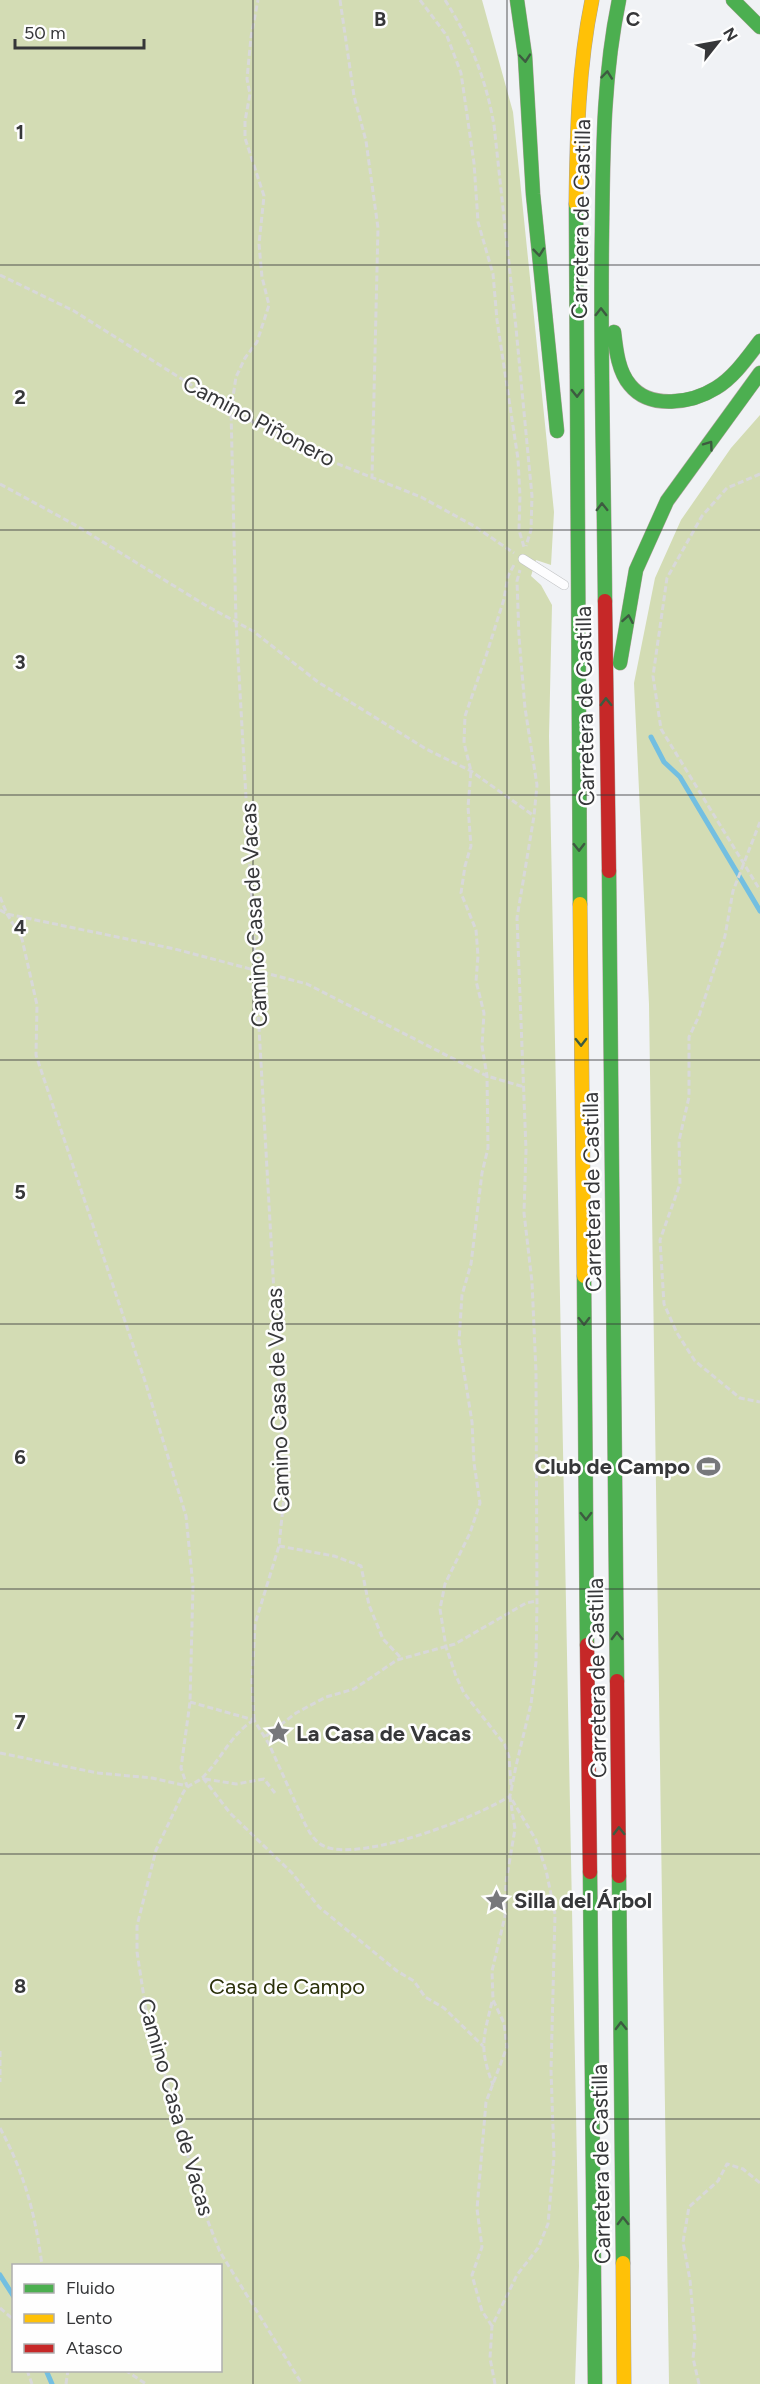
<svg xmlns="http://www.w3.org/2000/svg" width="760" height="2384" viewBox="0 0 760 2384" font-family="Figtree,sans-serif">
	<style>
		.green { fill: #d3dcb4; fill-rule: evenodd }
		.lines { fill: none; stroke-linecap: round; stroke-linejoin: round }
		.stream { stroke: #73bfe1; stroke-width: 5 }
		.lane-casing { stroke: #c2c4c6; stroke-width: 10 }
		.fast-casing { stroke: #aaa398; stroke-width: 15 }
		.slow-casing { stroke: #aaa398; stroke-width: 15 }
		.jam-casing { stroke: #aaa398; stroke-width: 15 }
		.path { stroke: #d8d8d9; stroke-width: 3; stroke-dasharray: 6 3; stroke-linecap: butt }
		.lane { stroke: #fdfdfe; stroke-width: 9 }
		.fast { stroke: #4caf50; stroke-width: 14 }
		.slow { stroke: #ffc107; stroke-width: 14 }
		.jam { stroke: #c62828; stroke-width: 14 }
		.oneway { stroke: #3d5b40 }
		.grid { fill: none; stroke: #363739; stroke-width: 1.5; stroke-opacity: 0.55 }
		.labels { text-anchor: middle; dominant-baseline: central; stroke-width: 5; stroke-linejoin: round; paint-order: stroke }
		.street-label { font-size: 22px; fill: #363739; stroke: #fefefe }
		.poi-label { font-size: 22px; font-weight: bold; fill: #363739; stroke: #fefefe; text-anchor: start }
		.park-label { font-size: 22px; fill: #2b310a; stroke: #fefefe }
		.grid-label { font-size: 20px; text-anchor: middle; font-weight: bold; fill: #363739; stroke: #fefefe; stroke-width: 5; stroke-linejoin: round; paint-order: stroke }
	</style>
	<rect width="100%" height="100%" fill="#f0f2f5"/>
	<!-- green -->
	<path class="green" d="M0,0H482L513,112L554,512L551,565L536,560L531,576L541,585L552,605L549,736L579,2266L575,2384H0ZM14,2266H220V2370H14Z
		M760,415V2384H669L649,1004L634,683L655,578L681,520L731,448Z"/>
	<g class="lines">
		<!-- stream -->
		<path class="stream" d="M651,737L664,762L680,777L760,911
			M0,2275L14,2297
			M46,2370L52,2384"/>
		<defs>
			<path id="lane" d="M523,559L564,585"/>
			<path id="fast" d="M517,0L525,56L533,194L557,431
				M733,0L760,27
				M576,204L580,904
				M614,332C616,349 618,371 630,385C650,410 692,403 716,388C734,377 747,358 760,341
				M605,601C604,478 600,354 602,231C603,153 603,77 619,0
				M620,663L636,570L667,501L760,373
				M609,871L617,1681
				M584,1276L587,1645
				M590,1872L595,2384
				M619,1876L623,2263"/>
			<path id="slow" d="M576,204C577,135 578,68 592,0
				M580,904L584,1276
				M623,2263L624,2384"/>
			<path id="jam" d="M605,601L609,871
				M587,1645L590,1872
				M617,1681L619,1876"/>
		</defs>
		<!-- lane casing -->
		<use href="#lane" class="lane-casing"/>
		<!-- fast casing -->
		<use href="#fast" class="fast-casing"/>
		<!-- slow casing -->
		<use href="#slow" class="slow-casing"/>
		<!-- jam casing -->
		<use href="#jam" class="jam-casing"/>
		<!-- path -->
		<path class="path" d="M340,0L354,96L366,141L378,228L372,478
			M420,0L447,36L461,73L474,163L478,222L493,274L497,320L518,459L520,496L519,530L524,547
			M445,0C470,39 486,79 494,125L516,328L532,496L531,530L526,546
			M0,275L74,311L231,410L303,450L421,497L474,526L514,553
			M760,474L727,488L702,516L667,578L653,676L661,729L760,890
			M0,484L77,526L205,605L253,631L318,682L426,749L471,771L534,816
			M760,822L733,891L725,936L699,1016L689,1037V1097L679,1141L680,1184L660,1240L664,1304L677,1333L695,1361L740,1398L760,1402
			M0,897L7,914L22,939L37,1005L36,1055L145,1381L186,1516L193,1586L190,1702L181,1768L187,1786
			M0,910L7,914L175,949L307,984L487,1076L524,1087
			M279,1546L334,1556L361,1566L369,1605L383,1639L401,1658
			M190,1702L254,1720L269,1744L305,1824C310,1833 315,1843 326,1847C365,1861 475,1818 510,1796L516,1766L531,1704L536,1662L537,1601L536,1372L532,1282L524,1213L526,1150L517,918L534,816L537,785L525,708L519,637L517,581L520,570
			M254,1720L252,1682L255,1624L279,1546L285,1487L236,621L231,410L236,377L245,358L257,342L269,305L262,277L259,244L264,196L245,138V121L250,94L247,79L251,37L258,0
			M254,1720C232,1733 222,1758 204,1776C197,1784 188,1783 183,1793L156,1850L137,1926V1952L147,2017L185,2140L193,2183L220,2252L302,2384
			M266,1736L296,1713L326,1697L354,1689L397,1660L455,1644L526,1603L537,1601
			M0,1753L98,1773L152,1778L187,1786
			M203,1778L230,1813L292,1873L319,1907L397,1971L414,1981L425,1997L444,2008L483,2046
			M205,1779L236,1784L264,1779L275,1793
			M511,1785L509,1757L505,1745L464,1693L456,1676L446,1647L440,1609L445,1584L470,1533L480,1503L474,1463L472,1422L459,1341L462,1295L471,1264L482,1173L488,1148L487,1076L482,1046L484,1013L476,981L478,956L476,930L461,893L465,866L471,846L468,807L471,771L464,743L465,716L486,656L504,599L508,576L514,565
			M492,2002C483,2039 479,2048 493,2085
			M0,2051V2082
			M0,2128C24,2172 36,2216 42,2266
			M0,2308L14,2320
			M492,2326L482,2311L472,2275L482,2247L477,2209L486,2102L507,2047L504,2023L493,2000L492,1971L505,1916L506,1882L515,1829L510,1797
			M27,2370L32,2384
			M125,2370L146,2384
			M66,2384L68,2370
			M495,2384L490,2358L492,2326L517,2275L538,2248L548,2224L554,2156L551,2070L555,1914L546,1870L536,1840L511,1798
			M699,2384L693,2358L695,2339L690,2280L683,2242L689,2207L718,2181L727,2164L743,2169L760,2183"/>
		<!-- lane -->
		<use href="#lane" class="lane"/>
		<!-- fast -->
		<use href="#fast" class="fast"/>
		<!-- slow -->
		<use href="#slow" class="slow"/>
		<!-- jam -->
		<use href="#jam" class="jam"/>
	</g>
	<!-- one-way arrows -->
	<defs><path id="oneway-chevron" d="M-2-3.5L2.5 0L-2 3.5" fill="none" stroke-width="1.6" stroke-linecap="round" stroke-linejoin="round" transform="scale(1.5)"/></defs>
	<g class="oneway">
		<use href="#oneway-chevron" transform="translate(525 58) rotate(85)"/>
		<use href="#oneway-chevron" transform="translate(607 75) rotate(-84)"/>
		<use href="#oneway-chevron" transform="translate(539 252) rotate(84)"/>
		<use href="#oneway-chevron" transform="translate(601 312) rotate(-90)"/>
		<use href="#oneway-chevron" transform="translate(577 393) rotate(89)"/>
		<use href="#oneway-chevron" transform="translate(709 445) rotate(-54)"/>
		<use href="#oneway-chevron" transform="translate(602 507) rotate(-91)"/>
		<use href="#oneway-chevron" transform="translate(628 619) rotate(-80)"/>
		<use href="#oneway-chevron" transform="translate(606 702) rotate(-91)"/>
		<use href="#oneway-chevron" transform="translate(579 847) rotate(89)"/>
		<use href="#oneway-chevron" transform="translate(581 1042) rotate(89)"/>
		<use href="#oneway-chevron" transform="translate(584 1321) rotate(89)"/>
		<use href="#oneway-chevron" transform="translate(586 1516) rotate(89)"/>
		<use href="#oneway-chevron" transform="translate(617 1636) rotate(-91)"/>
		<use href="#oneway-chevron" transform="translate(619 1831) rotate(-91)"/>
		<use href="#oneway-chevron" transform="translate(621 2026) rotate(-91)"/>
		<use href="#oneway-chevron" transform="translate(623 2221) rotate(-91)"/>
	</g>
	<!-- grid -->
	<path class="grid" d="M253,0V2384M507,0V2384M0,265H760M0,530H760M0,795H760M0,1060H760M0,1324H760M0,1589H760M0,1854H760M0,2119H760"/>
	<!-- icons -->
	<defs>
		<symbol id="stadium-bare" viewBox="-9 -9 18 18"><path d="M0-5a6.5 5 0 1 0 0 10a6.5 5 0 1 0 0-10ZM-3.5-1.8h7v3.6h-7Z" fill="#77787b" stroke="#fefefe" stroke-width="2.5" paint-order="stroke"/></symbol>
		<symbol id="sight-bare" viewBox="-9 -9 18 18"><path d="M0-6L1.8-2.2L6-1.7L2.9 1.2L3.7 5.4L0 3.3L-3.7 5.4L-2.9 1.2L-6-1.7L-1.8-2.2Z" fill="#77787b" stroke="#fefefe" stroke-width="2.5" paint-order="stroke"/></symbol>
	</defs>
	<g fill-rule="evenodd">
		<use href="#stadium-bare" x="692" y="1450" width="33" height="33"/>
		<use href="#sight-bare" x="262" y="1716" width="33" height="33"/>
		<use href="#sight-bare" x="480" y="1884" width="33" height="33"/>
	</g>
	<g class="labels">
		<!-- street labels -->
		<g class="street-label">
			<text transform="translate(581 219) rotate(-89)">Carretera de Castilla</text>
			<text transform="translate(259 421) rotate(28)">Camino Piñonero</text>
			<text transform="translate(585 706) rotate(-91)">Carretera de Castilla</text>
			<text transform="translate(254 915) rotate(-93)">Camino Casa de Vacas</text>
			<text transform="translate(592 1192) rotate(-91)">Carretera de Castilla</text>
			<text transform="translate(278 1400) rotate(-92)">Camino Casa de Vacas</text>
			<text transform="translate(597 1678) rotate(-91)">Carretera de Castilla</text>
			<text transform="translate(176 2107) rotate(74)">Camino Casa de Vacas</text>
			<text transform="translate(601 2164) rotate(-91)">Carretera de Castilla</text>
		</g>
		<!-- poi labels -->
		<g class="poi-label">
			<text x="690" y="1466" text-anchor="end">Club de Campo</text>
			<text x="296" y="1733">La Casa de Vacas</text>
			<text x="514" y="1900">Silla del Árbol</text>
		</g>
		<!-- park labels -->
		<g class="park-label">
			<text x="287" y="1986">Casa de Campo</text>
		</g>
	</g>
	<g class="grid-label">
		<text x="380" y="26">B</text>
		<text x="633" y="26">C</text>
		<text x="20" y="139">1</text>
		<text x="20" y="404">2</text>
		<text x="20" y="669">3</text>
		<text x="20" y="934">4</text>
		<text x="20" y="1199">5</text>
		<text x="20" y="1464">6</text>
		<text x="20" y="1729">7</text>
		<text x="20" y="1993">8</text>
	</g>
	<!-- legend -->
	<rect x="12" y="2264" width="210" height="108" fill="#fefefe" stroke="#aeaeaf" stroke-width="1.5"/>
	<rect x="24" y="2284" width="30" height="9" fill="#4caf50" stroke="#aeaeaf" stroke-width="1.5"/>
	<text x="66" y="2294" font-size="18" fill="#363739">Fluido</text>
	<rect x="24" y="2314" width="30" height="9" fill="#ffc107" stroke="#aeaeaf" stroke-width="1.5"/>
	<text x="66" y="2324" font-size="18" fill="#363739">Lento</text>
	<rect x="24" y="2344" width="30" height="9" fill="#c62828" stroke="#aeaeaf" stroke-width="1.5"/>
	<text x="66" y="2354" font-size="18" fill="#363739">Atasco</text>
	<!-- north arrow -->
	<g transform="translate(718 42) rotate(59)" stroke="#fefefe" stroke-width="4.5" paint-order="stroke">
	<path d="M0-4.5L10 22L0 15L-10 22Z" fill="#363739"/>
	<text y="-9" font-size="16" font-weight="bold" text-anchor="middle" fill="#363739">N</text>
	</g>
	<!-- scale -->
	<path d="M15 39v9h129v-9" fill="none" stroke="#363739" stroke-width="3"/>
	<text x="24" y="39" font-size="18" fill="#363739" stroke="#fefefe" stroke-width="4.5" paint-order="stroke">50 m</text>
</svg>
